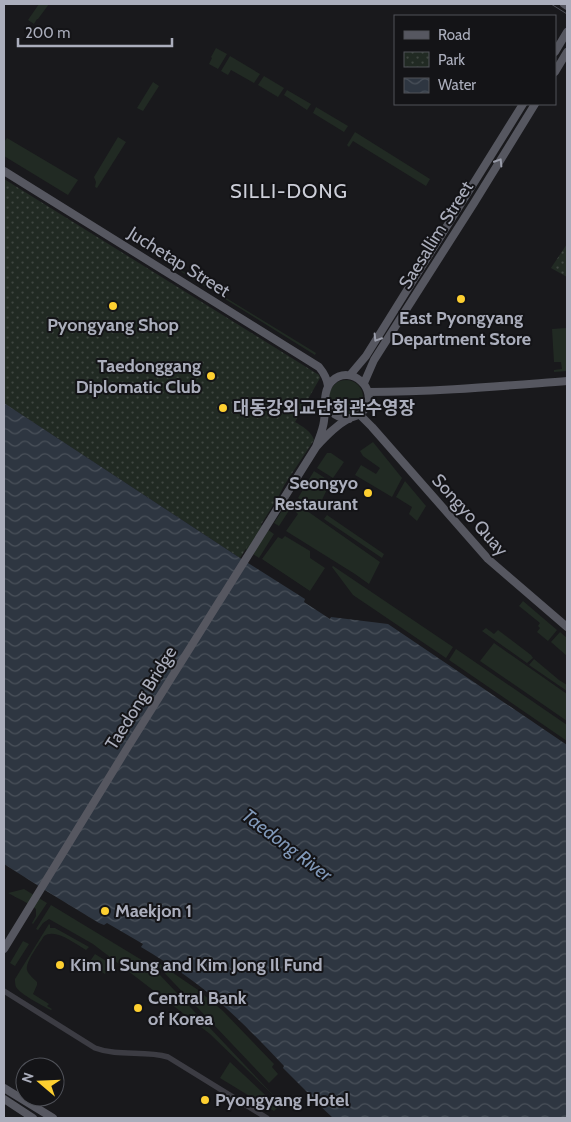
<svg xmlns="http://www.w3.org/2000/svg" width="571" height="1122" viewBox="0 0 571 1122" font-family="Cabin,'Noto Sans KR',sans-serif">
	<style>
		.green { fill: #212a23 }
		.park { fill: url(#park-dots) }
		.water { fill: url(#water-waves) }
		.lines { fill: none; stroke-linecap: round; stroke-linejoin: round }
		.minor { stroke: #3c3c43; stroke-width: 5.5 }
		.major { stroke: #565760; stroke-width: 8 }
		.tram { stroke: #4d4e56; stroke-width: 1 }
		.oneway { stroke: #9a9daa }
		.poi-dot { fill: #fdcf30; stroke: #141417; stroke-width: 2 }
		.labels { text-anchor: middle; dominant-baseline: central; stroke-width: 4; stroke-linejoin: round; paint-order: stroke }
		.street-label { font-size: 18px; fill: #abaebc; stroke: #141417 }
		.poi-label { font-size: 18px; font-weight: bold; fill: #abaebc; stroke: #141417; text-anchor: start }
		.water-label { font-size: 19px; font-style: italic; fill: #8098b8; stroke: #141417 }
		.quarter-label { font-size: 20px; letter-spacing: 1px; fill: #ccced8; stroke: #141417 }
	</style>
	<defs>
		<pattern id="park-dots" width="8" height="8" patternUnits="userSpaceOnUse" patternTransform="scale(1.25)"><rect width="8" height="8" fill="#212a23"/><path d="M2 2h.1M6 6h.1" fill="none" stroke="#3f4641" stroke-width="1.8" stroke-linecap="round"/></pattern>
		<pattern id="water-waves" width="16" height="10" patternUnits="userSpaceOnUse" patternTransform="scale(1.25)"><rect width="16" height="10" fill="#2e3641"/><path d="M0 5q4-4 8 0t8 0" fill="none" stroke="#4a515a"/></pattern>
	</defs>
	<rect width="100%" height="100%" fill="#19191c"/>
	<!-- green -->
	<path class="green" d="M39,4H49L38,19H37L34,24L28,20Z
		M216,48L227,54L218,69L209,64L212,58L211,57Z
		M230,56L260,74L254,83L231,70L228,75L221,71Z
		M264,76L284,88L278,97L258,85Z
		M153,82L159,86L143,111L137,108Z
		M287,90L311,104L307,110L284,95Z
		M316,107L348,126L344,132L313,113Z
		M355,132L430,179L426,186L353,141L349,147L347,145Z
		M118,137L126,142L97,188L95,187L96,182L94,177Z
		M7,138L78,180L68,195L4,156V142Z
		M179,269L316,353L315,355L180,271Z
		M566,328L567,371L554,372V370L562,369L561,362H554L552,329Z
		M329 397a17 17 0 1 1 34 0a17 17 0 1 1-34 0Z
		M373,442L402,478L392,497L355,475L361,465L376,474L380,468L363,456L360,451Z
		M327,453H331L344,462L333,478L317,468Z
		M314,471L331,482C326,490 324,497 319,505L305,502L298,498Z
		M405,481L426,506L417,521L409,514L412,507L396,497Z
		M289,504H296L293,510L290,509L279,526L274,523L285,506Z
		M300,506L380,562L369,584L355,574L286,531L298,514L296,512Z
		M327,515L384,554L382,558L324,519Z
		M254,520L274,534L259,558L238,544Z
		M285,536L310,551V558L325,568L310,591L262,559L278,537L282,539Z
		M333,566L453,647L446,658L353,595L332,567Z
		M523,601L557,630L548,641L537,632L540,628L538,626L540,623L519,606Z
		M486,628L494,634L498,630L531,655L533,658L527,663L482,631Z
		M560,632L567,638V656L551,642Z
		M494,643L567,694V721L480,661Z
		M456,649L567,725V741L449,660Z
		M534,659L559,680L567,685V691L529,665Z
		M24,889L47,903L33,924L32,923L36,916V909C27,902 17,898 8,893Z
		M51,905L145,962L159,974L275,1097L210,1034L93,944L49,919L43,923L38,930L36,929Z
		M49,924L50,925V928H55L89,947L86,950C75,944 56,928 44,936C40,943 25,962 27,970C28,974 34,979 37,982V985L33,994L49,1004L47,1006L52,1009L51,1010C43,1006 20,994 16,987C15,984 15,982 15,979Z
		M23,941L29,944L15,966L10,963Z
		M95,954L111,964L105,974L88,964Z
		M155,962H157L201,992L193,1003L155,963Z
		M204,995L223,1011L274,1064L272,1067L278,1074L269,1083L195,1005Z
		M230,1062L276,1105L278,1107L274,1111L220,1078Z"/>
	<!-- park -->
	<path class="park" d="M4,179L319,375L320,378L295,422C302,426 312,432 314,440L285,484L277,499L240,558L4,403Z
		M567,244V277L551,268Z"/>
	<!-- water -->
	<path class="water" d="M4,403L240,558L305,599L304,602L330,619L331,617L388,624L567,745V1118H333L318,1104L321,1101L317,1096L314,1099L283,1068L284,1066C265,1046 246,1026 226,1008C200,984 171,965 141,947L143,944L107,923L104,925L99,923L48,892L4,864Z"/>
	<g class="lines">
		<!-- minor -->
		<path class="minor" d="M4,991L95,1048C119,1057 144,1050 168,1057L267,1118"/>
		<!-- major -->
		<path class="major" d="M564,4L567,6
			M555,52L567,32
			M555,72L567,52
			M4,171L319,367C324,373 327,378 328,386
			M350,375L366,356L523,104
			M364,383L374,360L474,203L535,104
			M368,392C435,392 501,386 567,381
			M326,403C331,414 338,418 349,419
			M360,415L372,427L488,559L567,627
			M4,949L126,750L316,447C325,437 335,426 348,419C354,416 360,416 364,410C380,390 351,363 332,381C322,391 326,408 324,421C323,430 319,438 316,447
			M4,1088L53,1118
			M4,1099L33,1118"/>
		<!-- tram -->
		<path class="tram" d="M551,4L567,14"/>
	</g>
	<!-- one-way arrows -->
	<defs><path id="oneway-chevron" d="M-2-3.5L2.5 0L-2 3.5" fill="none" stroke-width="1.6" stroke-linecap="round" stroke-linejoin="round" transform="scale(1.25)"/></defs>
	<g class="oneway">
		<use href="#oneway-chevron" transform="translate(499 162) rotate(-58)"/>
		<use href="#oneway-chevron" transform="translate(377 338) rotate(122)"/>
	</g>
	<!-- markers -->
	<g class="poi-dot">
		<circle cx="461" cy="299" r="5"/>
		<circle cx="113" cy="306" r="5"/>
		<circle cx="211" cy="376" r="5"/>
		<circle cx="223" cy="408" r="5"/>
		<circle cx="368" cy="493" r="5"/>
		<circle cx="105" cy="911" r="5"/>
		<circle cx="60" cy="965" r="5"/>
		<circle cx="138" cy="1008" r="5"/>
		<circle cx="205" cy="1100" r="5"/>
	</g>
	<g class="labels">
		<!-- street labels -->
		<g class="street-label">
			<text transform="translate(436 235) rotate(-58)">Saesallim Street</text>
			<text transform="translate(179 262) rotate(32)">Juchetap Street</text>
			<text transform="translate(470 515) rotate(48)">Songyo Quay</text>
			<text transform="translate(141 698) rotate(-58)">Taedong Bridge</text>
		</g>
		<!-- poi labels -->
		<g class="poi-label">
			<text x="461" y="318" text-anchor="middle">East Pyongyang<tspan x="461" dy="21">Department Store</tspan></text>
			<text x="113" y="325" text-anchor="middle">Pyongyang Shop</text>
			<text x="201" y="366" text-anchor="end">Taedonggang<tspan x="201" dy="21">Diplomatic Club</tspan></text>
			<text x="233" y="408">대동강외교단회관수영장</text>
			<text x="358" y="483" text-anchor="end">Seongyo<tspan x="358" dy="21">Restaurant</tspan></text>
			<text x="115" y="911">Maekjon 1</text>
			<text x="70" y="965">Kim Il Sung and Kim Jong Il Fund</text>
			<text x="148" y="998">Central Bank<tspan x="148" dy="21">of Korea</tspan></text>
			<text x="215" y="1100">Pyongyang Hotel</text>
		</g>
		<!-- water labels -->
		<g class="water-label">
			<text transform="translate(287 845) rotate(37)">Taedong River</text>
		</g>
		<!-- quarter labels -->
		<g class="quarter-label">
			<text x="289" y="191">SILLI-DONG</text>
		</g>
	</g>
	<!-- border -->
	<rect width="571" height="1122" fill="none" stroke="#abaebc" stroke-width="10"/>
	<!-- legend -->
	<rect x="394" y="15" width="162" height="90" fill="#141417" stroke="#505259"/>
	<rect x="404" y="31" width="25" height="8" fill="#565760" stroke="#505259"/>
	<text x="438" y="40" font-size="15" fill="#abaebc">Road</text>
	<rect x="404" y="52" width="25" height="15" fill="url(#park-dots)" stroke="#505259"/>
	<text x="438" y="65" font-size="15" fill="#abaebc">Park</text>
	<rect x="404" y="78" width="25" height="15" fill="url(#water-waves)" stroke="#505259"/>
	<text x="438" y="90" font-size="15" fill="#abaebc">Water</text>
	<!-- north arrow -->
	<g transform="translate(40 1082) rotate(289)"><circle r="24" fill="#141417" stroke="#505259"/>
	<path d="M0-4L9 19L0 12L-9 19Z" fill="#fdcf30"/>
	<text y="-8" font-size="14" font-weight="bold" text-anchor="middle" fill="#abaebc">N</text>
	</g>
	<!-- scale -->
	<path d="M18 38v8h154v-8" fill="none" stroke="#abaebc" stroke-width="2.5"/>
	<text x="25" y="38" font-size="15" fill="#abaebc" stroke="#141417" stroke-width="4" paint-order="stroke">200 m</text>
</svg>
